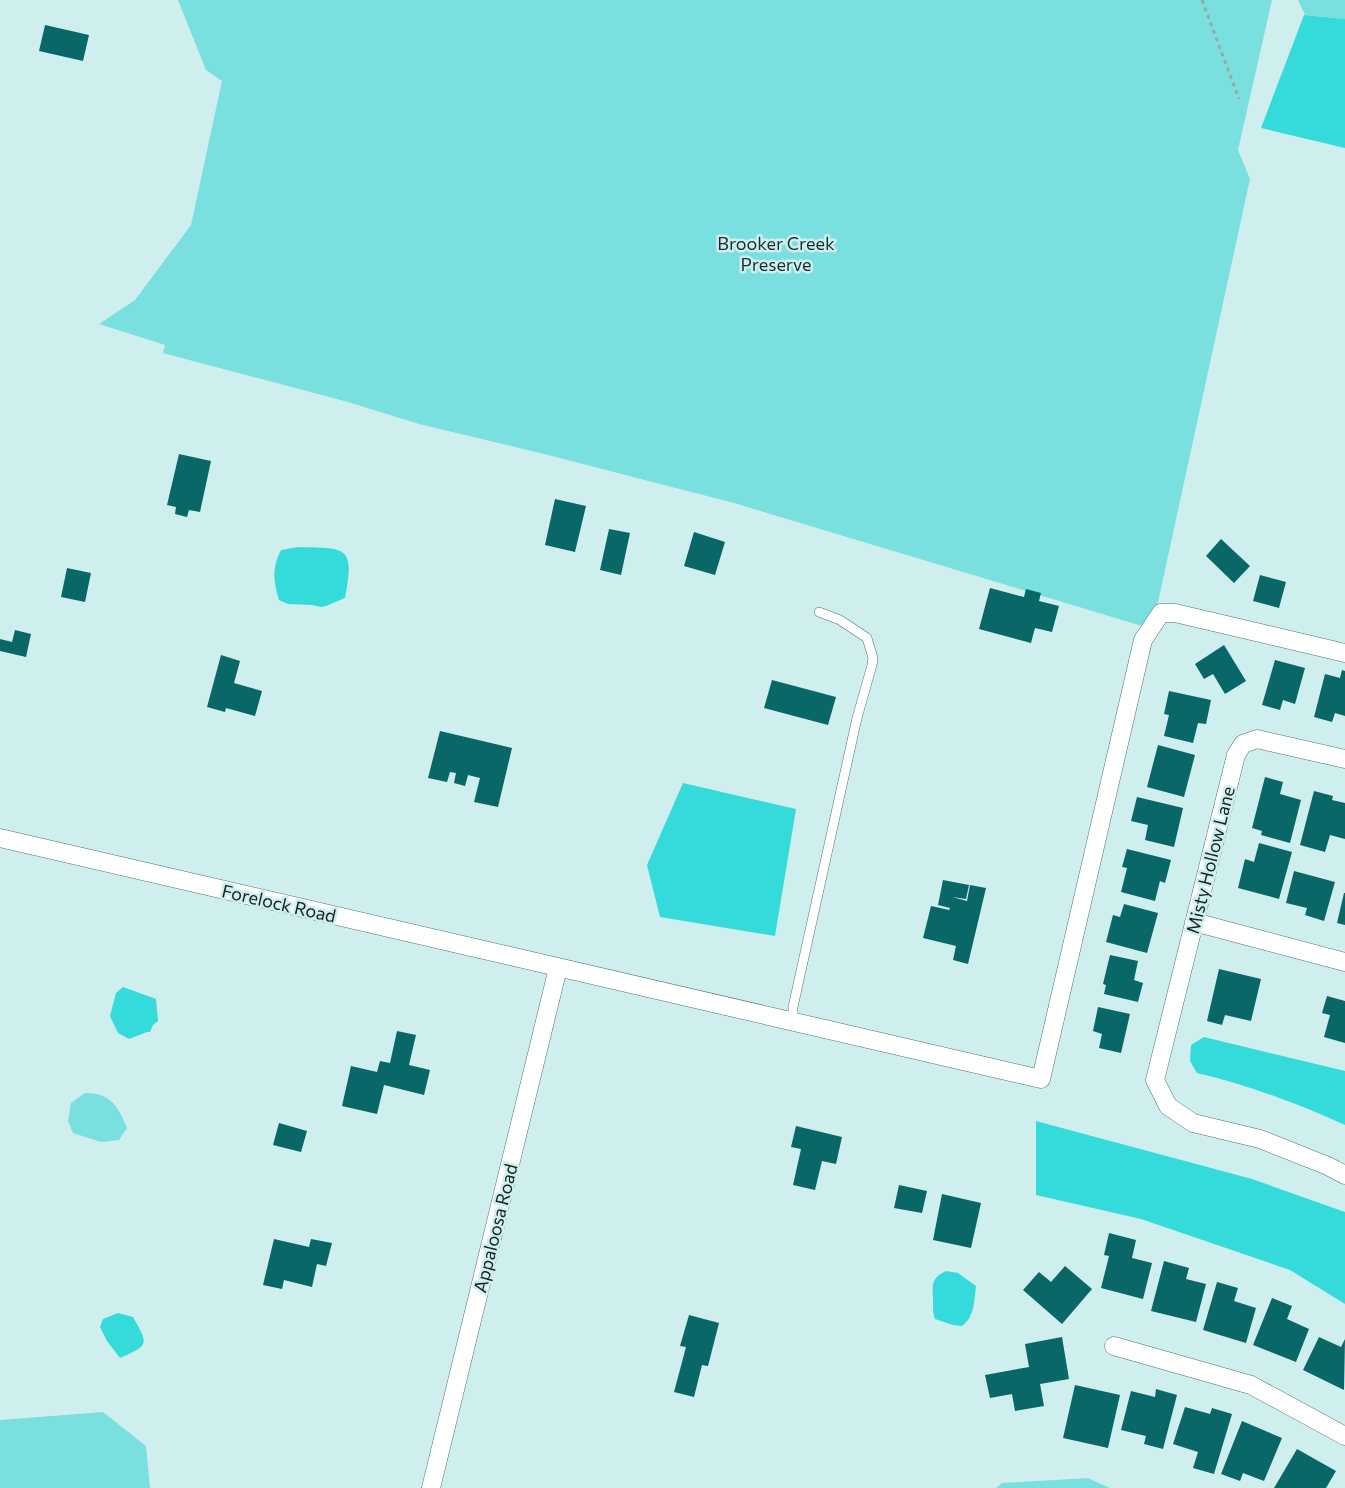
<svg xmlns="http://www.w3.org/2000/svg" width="1345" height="1488" viewBox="0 0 1345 1488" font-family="Commissioner,sans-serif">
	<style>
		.green { fill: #7ae0df }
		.water { fill: #35dbda }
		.building { fill: #096767 }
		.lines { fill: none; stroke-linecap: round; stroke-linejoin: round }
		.service-casing { stroke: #547170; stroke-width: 10 }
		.minor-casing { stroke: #547170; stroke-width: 19 }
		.path { stroke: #92acab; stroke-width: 3; stroke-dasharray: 4 4; stroke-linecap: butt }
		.service { stroke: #fff; stroke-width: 9 }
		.minor { stroke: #fff; stroke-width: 18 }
		.labels { text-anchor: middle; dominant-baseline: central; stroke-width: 5; stroke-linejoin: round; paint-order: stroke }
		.park-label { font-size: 18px; fill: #163030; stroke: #ceefee }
		.street-label { font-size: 18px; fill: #172323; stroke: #ceefee }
	</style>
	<rect width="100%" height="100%" fill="#ceefee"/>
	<!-- green -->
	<path class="green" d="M178,0H1272L1238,150L1250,179L1157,607L1142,626L734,503L544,454L419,424L348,402L163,353L165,345L99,324L135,300L191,225L222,81L206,70Z
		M1298,0H1345V19L1305,15Z
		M85,1093C111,1093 118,1106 127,1128L119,1140L101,1142L73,1133L68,1121L71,1103Z
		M103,1412L146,1446L150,1488H0V1420Z
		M1088,1478L1110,1488H996L1002,1483Z"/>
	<!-- water -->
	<path class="water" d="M1304,15L1345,19V148L1261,128Z
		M298,547C347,548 355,546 345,598L326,606L321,607L312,605L288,604L279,600C273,581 272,568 281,550Z
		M683,783L796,809L775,936L660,917L647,865Z
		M123,987L156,999L158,1021L153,1025L150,1032H147L129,1039L118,1033L110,1016L116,993Z
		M1204,1037L1345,1071V1125C1297,1103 1248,1085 1197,1073L1190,1061L1191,1045Z
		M1036,1121L1252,1179L1345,1212V1304L1290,1270L1141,1219L1036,1195Z
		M946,1271L958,1273L976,1286C974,1300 975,1317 962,1326L953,1325L935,1319C933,1313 933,1309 933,1302C933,1287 929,1279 946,1271Z
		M118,1313L133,1317C149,1345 149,1345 120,1358L107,1341L100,1327L103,1319Z"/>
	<!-- building -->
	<path class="building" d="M45,25L89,35L83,61L39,51Z
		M179,454L211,461L200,512L189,510L187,517L175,514L176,507L167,505Z
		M555,499L586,506L575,552L545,545Z
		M609,529L630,533L621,575L600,570Z
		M694,532L725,542L715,575L684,566Z
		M1221,539L1250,566L1234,583L1206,556Z
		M67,568L91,573L85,602L61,597Z
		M1260,575L1286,582L1279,608L1253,601Z
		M990,588L1024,597L1026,589L1041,593L1039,601L1059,606L1052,632L1035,628L1031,643L979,629Z
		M15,630L31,634L26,657L0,651V639L12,642Z
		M1224,645L1246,681L1225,694L1213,674L1204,679L1195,664Z
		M221,655L240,661L234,683L262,691L255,716L226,708L225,712L207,707Z
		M1275,660L1305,668L1295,704L1283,700L1280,710L1262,705Z
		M1342,670L1345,671V716L1335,713L1332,722L1314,717L1325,674L1340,678Z
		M772,680L836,697L828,725L764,708Z
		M1169,691L1211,700L1206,724L1198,723L1193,743L1164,736L1169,715L1164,714Z
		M440,731L512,748L498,807L474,802L480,778L468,775L465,786L454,783L456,773L450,772L447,782L428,778Z
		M1158,745L1195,755L1184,797L1147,787Z
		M1265,777L1283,782L1280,794L1301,800L1290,843L1261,835L1262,831L1252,828Z
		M1314,791L1333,796L1332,800L1345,803V839L1330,835L1325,852L1300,845Z
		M1137,797L1183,808L1174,847L1145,840L1148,825L1131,821Z
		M1259,843L1292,852L1279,899L1238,888L1245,859L1254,862Z
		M1127,849L1171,860L1165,883L1160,881L1155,901L1121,892L1127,868L1122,867Z
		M1294,871L1335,882L1324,921L1305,915L1307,908L1286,903Z
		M943,880L969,885L966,899L952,897L967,901L970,885L986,888L968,964L953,960L956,946L923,938L931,906L949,910L950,908L938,905Z
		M1344,893H1345V925L1337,923Z
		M1124,904L1158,913L1147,953L1106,942L1113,915L1120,917Z
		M1110,955L1138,961L1134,980L1143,983L1138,1002L1104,994L1106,985L1103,984Z
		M1219,969L1261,979L1251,1021L1225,1015L1222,1025L1207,1021Z
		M1327,996L1345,1001V1043L1324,1037L1330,1015L1322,1013Z
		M1098,1007L1130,1014L1121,1053L1099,1048L1102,1034L1093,1031Z
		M397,1031L416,1035L409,1065L430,1070L424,1095L384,1085L377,1114L342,1106L351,1066L377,1072L380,1061L390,1063Z
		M279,1123L307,1131L301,1152L273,1145Z
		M796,1126L842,1137L836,1164L822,1161L815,1190L793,1185L801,1149L791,1147Z
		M899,1185L927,1191L922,1213L894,1208Z
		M942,1194L981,1203L971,1248L933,1240Z
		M1109,1233L1136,1240L1132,1258L1152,1263L1143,1299L1101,1288L1109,1256L1104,1255Z
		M274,1239L309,1247L311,1239L332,1243L326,1266L317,1264L312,1287L284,1280L282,1289L263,1285Z
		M1164,1261L1189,1268L1186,1279L1206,1284L1196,1322L1151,1311Z
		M1065,1266L1092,1289L1062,1324L1023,1290L1039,1272L1051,1282Z
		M1217,1282L1238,1288L1234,1301L1256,1308L1246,1343L1203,1330Z
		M1272,1298L1292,1306L1287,1319L1309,1329L1296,1362L1253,1345Z
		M689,1315L719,1323L708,1366L702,1365L694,1397L674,1392L686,1347L680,1346Z
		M1062,1337L1069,1379L1040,1384L1044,1406L1015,1411L1012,1394L990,1398L985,1375L1029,1367L1025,1344Z
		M1319,1337L1341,1347L1345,1339L1344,1390L1303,1370Z
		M1075,1385L1120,1395L1108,1448L1063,1438Z
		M1156,1389L1177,1395L1163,1449L1144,1444L1146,1436L1121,1430L1131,1391L1155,1397Z
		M1185,1407L1210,1414L1212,1408L1232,1414L1214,1474L1193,1468L1198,1452L1173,1444Z
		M1242,1421L1282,1438L1264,1481L1243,1473L1240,1481L1221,1474Z
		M1297,1449L1336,1471L1326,1488H1274Z"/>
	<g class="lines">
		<defs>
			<path id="service" d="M793,1022V1007L857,718L872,665L873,658L867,638L840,620L819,612"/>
			<path id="minor" d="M1345,759L1257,739L1243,744L1236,755L1155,1080L1168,1106L1193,1123L1260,1139L1328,1166L1345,1175
				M0,838L1041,1079L1143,640L1161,613H1175L1345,653
				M1194,922L1345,962
				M1114,1346L1251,1385L1345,1436
				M431,1488L558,968"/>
		</defs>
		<!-- service casing -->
		<use href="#service" class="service-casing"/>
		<!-- minor casing -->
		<use href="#minor" class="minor-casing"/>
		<!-- path -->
		<path class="path" d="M1202,0L1239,99"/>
		<!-- service -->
		<use href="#service" class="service"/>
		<!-- minor -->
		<use href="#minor" class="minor"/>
	</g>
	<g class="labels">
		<!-- park labels -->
		<g class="park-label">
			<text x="776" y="243">Brooker Creek<tspan x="776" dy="21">Preserve</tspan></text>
		</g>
		<!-- street labels -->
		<g class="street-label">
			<text transform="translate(1210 860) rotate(-76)">Misty Hollow Lane</text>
			<text transform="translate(279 903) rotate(13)">Forelock Road</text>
			<text transform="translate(495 1228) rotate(-76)">Appaloosa Road</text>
		</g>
	</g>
</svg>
